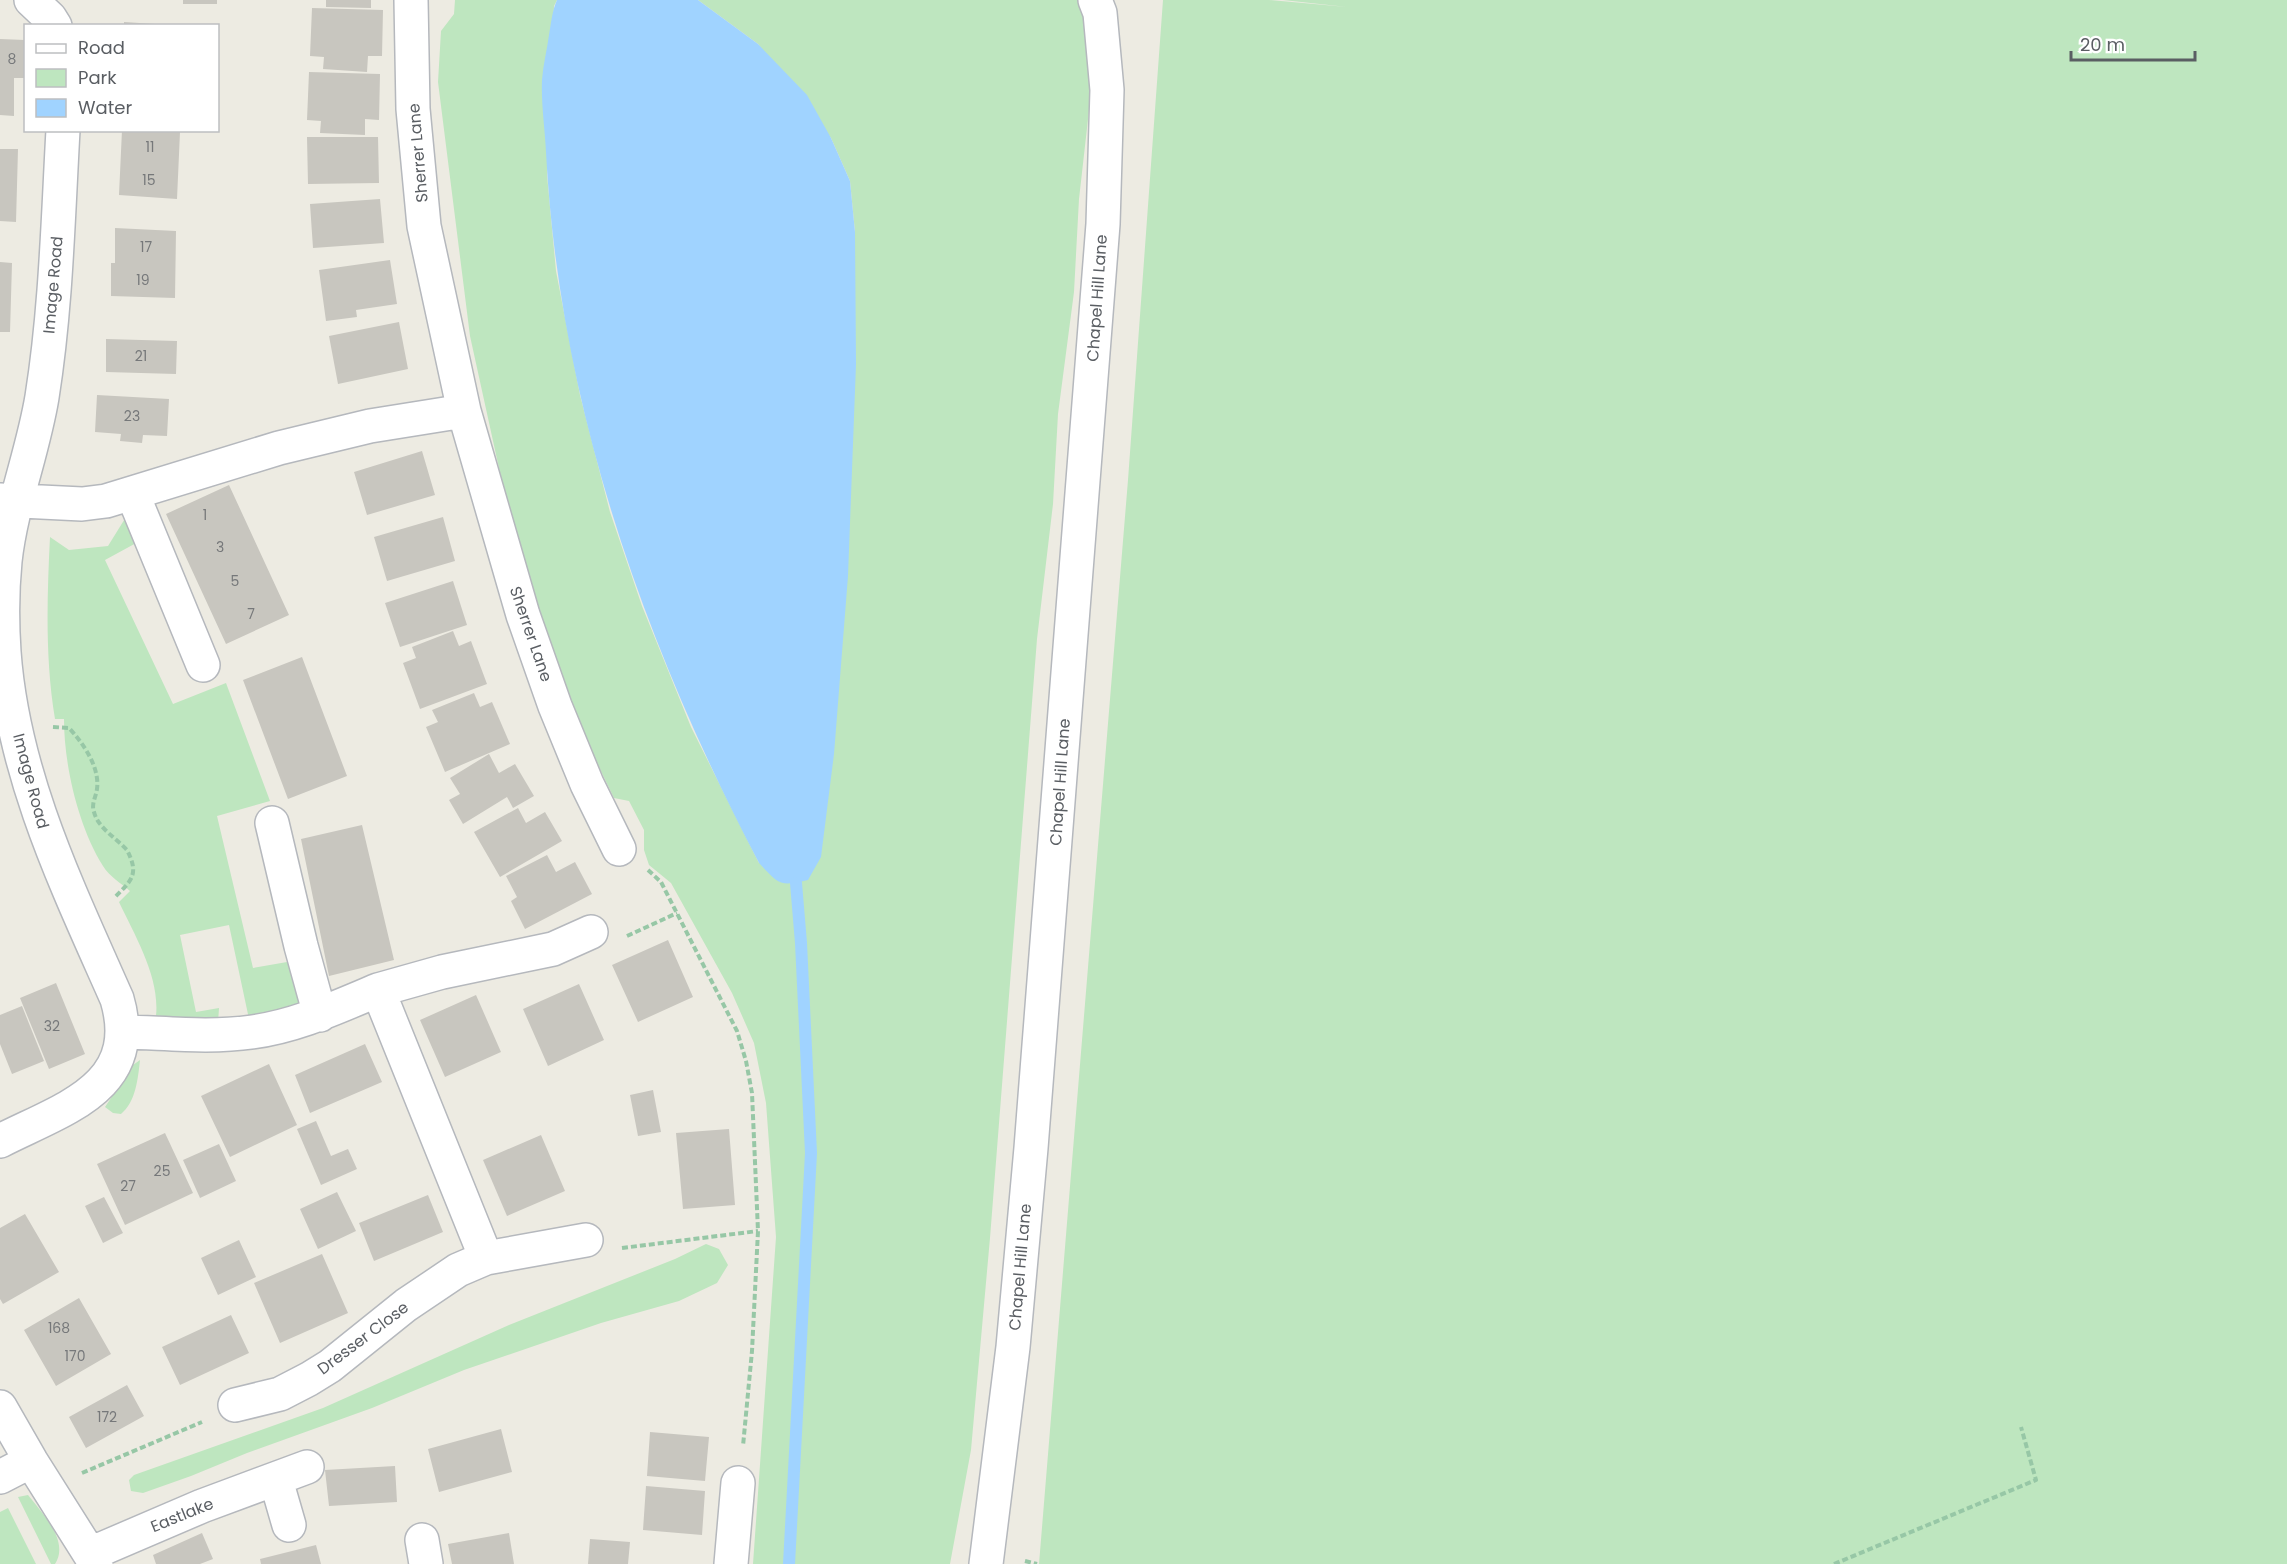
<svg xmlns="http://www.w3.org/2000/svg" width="2287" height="1564" viewBox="0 0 2287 1564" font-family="Poppins,sans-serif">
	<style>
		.green { fill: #bee6bf }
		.water { fill: #a0d3ff }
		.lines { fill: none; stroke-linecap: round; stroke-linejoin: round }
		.stream { stroke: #a0d3ff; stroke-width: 12 }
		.building { fill: #c8c6bf }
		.minor-casing { stroke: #b5b8bd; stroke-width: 36 }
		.path { stroke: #97c7a6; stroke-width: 4; stroke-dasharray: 6 3; stroke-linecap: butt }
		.minor { stroke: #fff; stroke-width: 33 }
		.labels { text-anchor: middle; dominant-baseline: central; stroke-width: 4.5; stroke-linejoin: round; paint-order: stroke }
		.number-label { font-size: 14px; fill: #76787a }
		.street-label { font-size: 16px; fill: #5a5e63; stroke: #fff }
	</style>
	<rect width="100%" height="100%" fill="#edebe2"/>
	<!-- green -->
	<path class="green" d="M455,0H557L554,6L547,175L556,271L580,395L610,512L642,606L691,727L759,863L855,232L850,181L831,138L758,44L698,0H1095L1100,13L1079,199L1074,292L1058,414L1053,504L1037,639L990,1238L971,1450L950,1564H753L776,1237L766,1103L754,1043L732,993L671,883L649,865L644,850V830L629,801L614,798L577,722L541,621L504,491L470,336L438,82L441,31L454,14Z
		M1163,0H1269L1347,7L1283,0H2287V1564H1039L1128,480Z
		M126,517L138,542L105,560L173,704L226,683L270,801L217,816L253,968L287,962L292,963L303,1005L249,1019L229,925L180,935L196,1012L219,1008L218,1023L178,1021L156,1016C160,977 135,936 119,902L130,891C122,884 109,876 103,866C78,826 64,765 64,719H55C45,659 47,598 50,537L69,550L108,546Z
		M140,1060C138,1078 136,1102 121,1114L113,1113L105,1107L133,1065Z
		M706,1244L719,1249L728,1265L717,1283L679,1301L601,1323L464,1370L372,1408L247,1453L191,1476L143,1493L131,1491L129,1480L134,1475L323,1408L509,1325L675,1259Z
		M28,1495C42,1513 70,1541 55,1564H51L18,1497Z
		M8,1508L36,1564H0V1512Z"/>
	<!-- water -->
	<path class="water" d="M557,0H698L758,44L807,95L831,138L850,181L855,232L856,364L848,576L834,754L821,857L808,880C779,887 779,884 759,863C643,642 559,404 546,152C545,129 541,104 542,80C543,65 547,50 549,35C551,24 552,11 557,0Z"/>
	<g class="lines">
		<!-- stream -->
		<path class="stream" d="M789,1564L811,1153L801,943L796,883"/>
	</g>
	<!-- building -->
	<path class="building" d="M183,0H217V4H183Z
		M326,0H371V8L326,7Z
		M312,8L383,10L382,56H368L367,72L323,69L324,57L310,56Z
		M124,22L155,24V26H124Z
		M0,39L25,40V78H14V116L0,115Z
		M309,72L380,74L379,120L365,119V135L320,133L321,121L307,120Z
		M122,130L180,132L177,199L119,195Z
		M307,137H378L379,183L308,184Z
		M0,149H18L16,222L0,221Z
		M380,199L384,243L313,248L310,204Z
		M115,228L176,231L175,298L111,296V263H115Z
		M390,260L397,304L356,310L357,317L326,321L319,270Z
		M0,262L12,263L10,332H0Z
		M399,322L408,369L338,384L329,336Z
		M106,339L177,341L176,374L106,372Z
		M97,395L169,399L167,436L143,435L142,443L120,441L121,434L95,432Z
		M422,451L435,495L367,515L354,472Z
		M229,485L289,615L226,644L166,514Z
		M443,517L455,561L387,581L374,537Z
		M453,581L467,625L400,647L385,603Z
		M453,631L459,646L471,641L487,684L420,709L403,663L416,658L412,647Z
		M302,657L347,776L288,799L243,680Z
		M474,693L480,707L492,702L510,744L445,772L426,727L438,722L432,710Z
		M489,754L499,773L515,764L534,796L513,808L507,797L463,824L449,800L460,794L450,778Z
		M518,808L526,823L545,812L562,841L500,877L474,832Z
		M362,825L394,960L329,976L301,839Z
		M547,855L556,872L575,862L592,894L525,929L511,901L517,897L506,876Z
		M668,940L693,997L638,1022L612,965Z
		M56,983L85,1054L49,1069L20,998Z
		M579,984L604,1040L548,1066L523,1009Z
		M476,995L501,1052L445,1077L420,1020Z
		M22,1006L44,1061L12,1074L0,1044V1015Z
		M365,1044L382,1082L310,1113L295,1075Z
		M269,1064L297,1125L230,1157L201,1096Z
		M653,1090L661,1132L638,1136L630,1095Z
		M316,1121L331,1156L348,1149L357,1169L321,1185L297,1129Z
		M729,1129L735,1205L683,1209L676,1133Z
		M165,1133L193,1193L125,1225L97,1164Z
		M541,1135L565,1191L507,1216L483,1160Z
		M219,1144L236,1181L200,1198L183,1160Z
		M337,1192L356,1231L318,1249L300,1209Z
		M428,1195L443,1232L374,1261L359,1223Z
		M104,1197L123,1233L103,1243L85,1206Z
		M25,1214L59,1272L3,1304L0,1299V1228Z
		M239,1240L256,1277L218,1295L201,1258Z
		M322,1254L348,1313L280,1343L254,1283Z
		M79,1298L111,1354L56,1386L24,1330Z
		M231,1315L249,1353L180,1385L162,1347Z
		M127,1385L144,1416L86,1448L69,1417Z
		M501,1429L512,1472L439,1492L428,1449Z
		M650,1432L709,1437L705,1481L647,1476Z
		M395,1466L397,1502L329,1506L325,1470Z
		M646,1486L705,1491L702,1535L643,1530Z
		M202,1533L213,1559L200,1564H156L153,1555Z
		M509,1533L514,1564H452L448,1544Z
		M590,1539L630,1542L628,1564H588Z
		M316,1545L321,1564H261L260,1559Z"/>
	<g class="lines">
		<defs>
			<path id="minor" d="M31,0L50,18L55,26
				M411,0L413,109L424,226L464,411L523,615L555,706L587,784L619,849
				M133,495L203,665
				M0,500L82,504L106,501L279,448L370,426L464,411
				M272,823L301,946L320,1015
				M378,990L442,972L553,949L591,932
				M124,1032C166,1033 210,1038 252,1032C297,1026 337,1007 378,990L486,1258
				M0,1141C62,1109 143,1088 117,999C68,888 13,776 4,652C2,622 2,591 5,561C11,506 33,452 42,397C56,309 58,219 63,130
				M235,1405L280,1394L309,1379L330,1366L406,1305L458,1270L486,1258L586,1240
				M0,1407L31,1461L96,1564
				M0,1477L31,1461
				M276,1480L289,1525
				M422,1540L426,1564
				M90,1554L202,1506L307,1467
				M731,1564L738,1483
				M986,1564L1013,1347L1031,1148L1103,224L1107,90L1100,13L1095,0"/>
		</defs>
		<!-- minor casing -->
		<use href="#minor" class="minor-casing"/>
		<!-- path -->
		<path class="path" d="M53,727L69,728C83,743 100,767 97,789C96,797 91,804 94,812C98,828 116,838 127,850C140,875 131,881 114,898
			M648,870L661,882L737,1031L746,1061L752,1093L758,1231L752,1351L743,1446
			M627,936L677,913
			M622,1248L758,1231
			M82,1473L202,1422
			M1025,1561L1037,1564
			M1834,1564L2036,1480L2021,1427"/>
		<!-- minor -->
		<use href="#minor" class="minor"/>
	</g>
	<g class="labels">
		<!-- number labels -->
		<g class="number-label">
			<text x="12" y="59">8</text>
			<text x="150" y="147">11</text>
			<text x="149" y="180">15</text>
			<text x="146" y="247">17</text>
			<text x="143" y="280">19</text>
			<text x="141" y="356">21</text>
			<text x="132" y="416">23</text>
			<text x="205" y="515">1</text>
			<text x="220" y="547">3</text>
			<text x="235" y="581">5</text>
			<text x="251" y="614">7</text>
			<text x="52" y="1026">32</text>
			<text x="162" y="1171">25</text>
			<text x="128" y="1186">27</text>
			<text x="59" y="1328">168</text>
			<text x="75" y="1356">170</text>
			<text x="107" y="1417">172</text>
		</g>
		<!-- street labels -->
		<g class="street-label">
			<text transform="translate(418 153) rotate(-95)">Sherrer Lane</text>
			<text transform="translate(53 285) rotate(-85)">Image Road</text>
			<text transform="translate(1097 298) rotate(-86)">Chapel Hill Lane</text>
			<text transform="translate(531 634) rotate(71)">Sherrer Lane</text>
			<text transform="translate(31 781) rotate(75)">Image Road</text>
			<text transform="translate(1060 782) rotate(-86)">Chapel Hill Lane</text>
			<text transform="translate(1020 1267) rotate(-85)">Chapel Hill Lane</text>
			<text transform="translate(363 1338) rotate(-37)">Dresser Close</text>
			<text transform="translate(182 1515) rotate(-22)">Eastlake</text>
		</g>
	</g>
	<!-- legend -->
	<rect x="24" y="24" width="195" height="108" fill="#ffffff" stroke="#bdbfc1" stroke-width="1.5"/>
	<rect x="36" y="44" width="30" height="9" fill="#ffffff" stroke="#bdbfc1" stroke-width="1.5"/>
	<text x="78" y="54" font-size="18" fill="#5a5e63">Road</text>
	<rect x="36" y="69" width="30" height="18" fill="#bee6bf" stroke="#bdbfc1" stroke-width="1.5"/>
	<text x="78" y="84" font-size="18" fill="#5a5e63">Park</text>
	<rect x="36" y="99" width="30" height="18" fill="#a0d3ff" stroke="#bdbfc1" stroke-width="1.5"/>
	<text x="78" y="114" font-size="18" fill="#5a5e63">Water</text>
	<!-- scale -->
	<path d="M2071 51v9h124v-9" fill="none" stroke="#5a5e63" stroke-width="3"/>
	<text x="2080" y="51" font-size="18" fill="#5a5e63" stroke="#ffffff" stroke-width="4.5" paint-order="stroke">20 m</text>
</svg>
